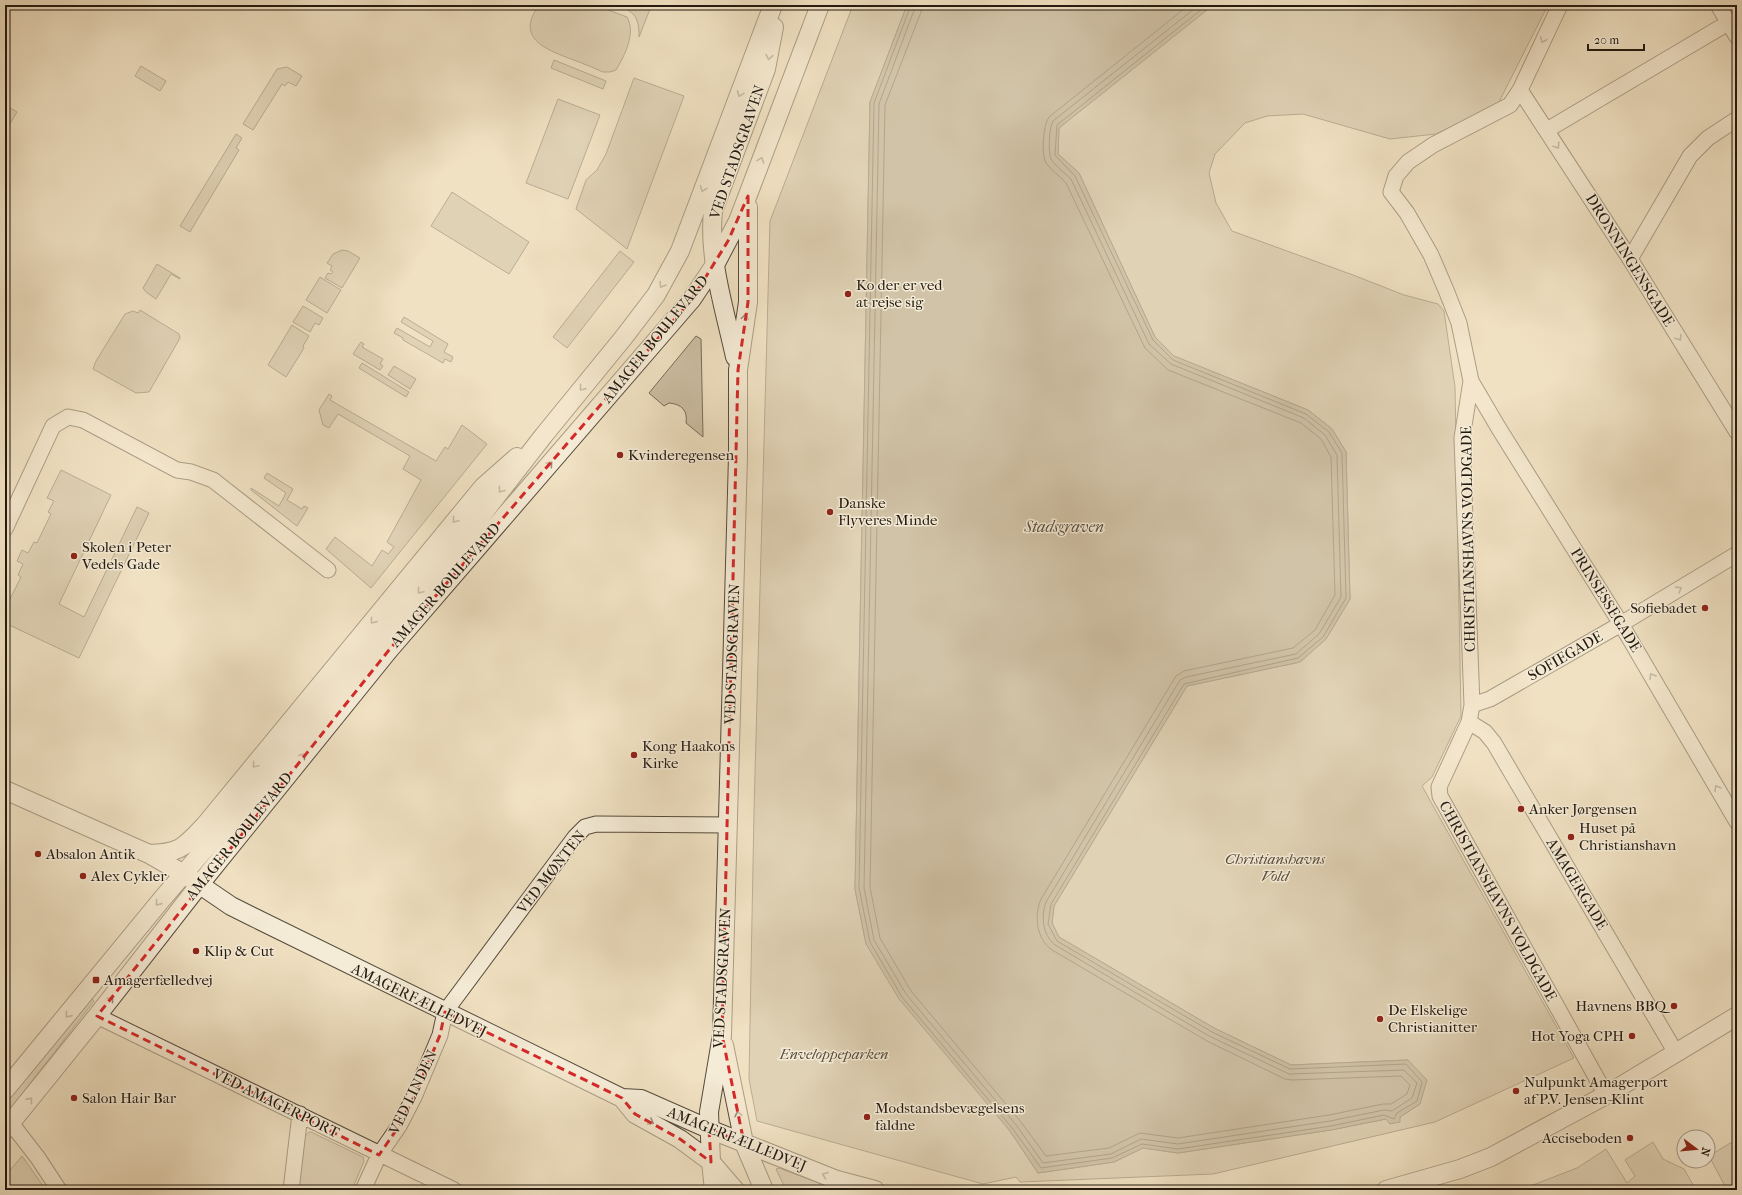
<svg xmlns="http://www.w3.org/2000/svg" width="1742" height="1195" viewBox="0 0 1742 1195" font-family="'IM FELL French Canon',serif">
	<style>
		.green { fill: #cdbfa4; stroke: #786c5a }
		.water { fill: #aa9d85; stroke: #746856 }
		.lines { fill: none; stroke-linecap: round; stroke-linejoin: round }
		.shore { stroke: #665b4a; stroke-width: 1 }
		.minor-casing { stroke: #564b3c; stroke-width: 17 }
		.tertiary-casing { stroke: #564b3c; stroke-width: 20 }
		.minor { stroke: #f5ecd7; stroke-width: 15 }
		.tertiary { stroke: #f5ecd7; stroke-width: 18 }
		.oneway { stroke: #968d7d }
		.marked { fill: none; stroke: #d62828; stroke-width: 3; stroke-dasharray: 8 5; stroke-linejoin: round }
		.poi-dot { fill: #8f2418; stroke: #f5ecd7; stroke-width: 1.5 }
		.labels { text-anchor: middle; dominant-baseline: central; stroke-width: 3; stroke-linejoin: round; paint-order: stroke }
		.street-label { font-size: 15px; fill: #231910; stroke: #f5ecd7 }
		.poi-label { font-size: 15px; fill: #231910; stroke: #f5ecd7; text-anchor: start }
		.park-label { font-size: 15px; font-style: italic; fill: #564b3c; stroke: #f5ecd7 }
		.water-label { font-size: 16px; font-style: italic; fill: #594e3f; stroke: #f5ecd7 }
	</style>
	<rect width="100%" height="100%" fill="#f0e1c2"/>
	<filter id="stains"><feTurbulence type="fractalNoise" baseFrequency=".005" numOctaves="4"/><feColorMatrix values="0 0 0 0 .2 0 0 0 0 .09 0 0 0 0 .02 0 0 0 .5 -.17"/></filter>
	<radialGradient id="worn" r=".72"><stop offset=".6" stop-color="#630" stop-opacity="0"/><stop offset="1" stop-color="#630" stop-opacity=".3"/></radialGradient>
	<!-- green -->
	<path class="green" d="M539,5H595L627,17C636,33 625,55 616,70L610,72H603C592,67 582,63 571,59C545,49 515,38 539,5Z
		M617,5H639L650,9L639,37C639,17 635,12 617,5Z
		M853,5H907L870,102L855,889L866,944L1010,1131L1038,1173L1114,1162L1143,1148L1178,1153L1331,1130L1386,1119L1399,1122L1400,1117L1420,1104L1408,1060L1291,1065L1214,1028L1059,937L1052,923L1054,906L1187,686L1300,662L1326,639L1350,599L1346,452L1332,429L1308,410L1174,356L1155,337L1079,173L1058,154L1059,128L1213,5H1548L1498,104L1436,134L1390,139L1303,114L1267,116L1245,123L1215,154L1209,173L1216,203L1232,231L1353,275L1404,295L1438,304L1444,311L1455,387L1461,716L1432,777L1422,786L1574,1058L1435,1122L1213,1174L1020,1182L1016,1177L983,1184L757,1121L749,1079L754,811L770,221Z
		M554,60L606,81L603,89L551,68Z
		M141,66L166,81L160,91L135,76Z
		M287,67L302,76L296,86L288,82L285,86L282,84L253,130L243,124L277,69Z
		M634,78L684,96L627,249L576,209L586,180L597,170L606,154Z
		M558,99L600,115L568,199L526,183Z
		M7,106L17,112L5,132V110Z
		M236,134L242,138L236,148L239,150L190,232L180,226Z
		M452,192L529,242L509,274L431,226Z
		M342,250L348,251L360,258L342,288L325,278L328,273L331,274L333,272L330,270L332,266L327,263L333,254Z
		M620,251L634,262L567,348L553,337Z
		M157,264L180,278V279L171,274L156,299L146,292L143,288Z
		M320,277L341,290L327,313L306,300Z
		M303,306L323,318L319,325L315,323L310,332L293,322Z
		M140,310L179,334L180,338L149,392L136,393L93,369L96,361L125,314L133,311L138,313Z
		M404,317L448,344L444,352L453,357L451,362L445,359L443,363L403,340V338L394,333L397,328L430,347L433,341L401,322Z
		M292,325L309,336L303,346L304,348L286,377L268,365Z
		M696,336L701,339L703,437L686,423C688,411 682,404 669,403L664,406L649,393Z
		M361,342L364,344L362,347L383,359L380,364L383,366L380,370L353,354Z
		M362,363L409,392L406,397L359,368Z
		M394,366L416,379L410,389L388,375Z
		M329,394L332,396L330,400L436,461L445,447L448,449L462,425L487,444L371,588L326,549L335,537L372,566L382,550L388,554L394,547L387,542L421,480L403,469L410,456L338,414L329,428L323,425L319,410Z
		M61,470L111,495L59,604L84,617L137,507L149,513L79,658L5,623V606L6,607L21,577L18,575L23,564L17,561L22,550L28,553L34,542L37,543L51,514L48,512L54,501L47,498Z
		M267,473L293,489L287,500L302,509L304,506L308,508L297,526L251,490V488L279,506L286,493L264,478Z
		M91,998L94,1001L5,1116V1098Z
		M309,1132H311L363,1157L364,1161L352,1190H297L303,1138Z
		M1737,1139V1190H1727L1709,1156Z
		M1653,1142L1663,1159L1684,1169L1696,1190H1520L1577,1168L1606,1149L1627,1183L1635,1176L1625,1160Z
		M22,1156L46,1190H11L12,1188L5,1176Z
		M779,1168L829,1187L827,1190H786L776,1169Z"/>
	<!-- water -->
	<path class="water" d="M907,5H1213L1059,128L1058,154L1079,173L1155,337L1174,356L1308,410L1332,429L1346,452L1350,599L1326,639L1300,662L1187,686L1054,906L1052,923L1059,937L1214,1028L1291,1065L1408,1060L1427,1080L1420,1104L1400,1117V1122L1390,1124L1386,1119L1331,1130L1178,1153L1143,1148L1114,1162L1038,1173L1010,1131L899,999L866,944L855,889L870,102Z"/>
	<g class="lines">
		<!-- shore -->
		<path class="shore" d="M911,5L874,103L859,888L870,942L902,997L1013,1129L1041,1168L1112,1158L1142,1144L1178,1149L1331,1126L1384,1115L1394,1119L1397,1113L1417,1101L1422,1082L1406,1064L1290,1069L1212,1032L1057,941L1048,924L1051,904L1184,684L1298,658L1323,637L1346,598L1342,453L1329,432L1306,414L1173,360L1153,340L1075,176L1055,155L1057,125L1207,5
			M916,5L879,104L864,888L874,940L906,994L1017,1126L1043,1163L1111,1154L1141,1139L1178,1144L1330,1121L1384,1110L1392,1111L1412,1098L1417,1083L1404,1070L1289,1074L1209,1036L1055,945C1042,934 1041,916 1046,902L1180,680L1186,677L1296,654L1319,634L1341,597L1337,455L1325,435L1304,418L1171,364L1149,344L1071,179C1065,173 1055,166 1051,159C1048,153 1049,127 1053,121L1199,5
			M922,5L921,12L885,105L870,887L880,938L911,991L1021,1122L1046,1156L1109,1148L1140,1133L1178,1138L1329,1115L1383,1104H1391L1407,1094L1410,1085L1401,1076L1292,1080L1285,1079L1207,1041L1052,950C1036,939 1034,915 1041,899L1176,676L1184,671L1293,648L1315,630L1335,595L1331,457L1321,439L1301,423L1168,370L1145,348L1066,183C1060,176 1051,170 1046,163C1041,155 1043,125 1049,117L1189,5"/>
		<defs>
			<path id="minor" d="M1560,5L1520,90L1510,105L1433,145L1408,162L1396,176L1391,192L1407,213L1431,255L1446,290L1459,323L1471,381L1462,438L1472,705L1469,722L1439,787L1440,796L1606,1095
				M1718,5L1737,37
				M1520,90L1630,259L1737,432
				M1547,130L1728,23
				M1630,259L1690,156L1708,138L1737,119
				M1471,381L1498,427L1621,624L1737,822
				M5,529L53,426L68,417L83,420L177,470L191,472L213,480L328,570
				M1472,705L1490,699L1621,624L1737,554
				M1469,722L1485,732L1494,743L1676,1053
				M97,1016L454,1190
				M11,1123L38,1158L59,1190
				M291,1190L300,1114
				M363,1190L379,1155L399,1126L414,1097L440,1035L445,1012L575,837L585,827L596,824L728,825"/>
			<path id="tertiary" d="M735,357C725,310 708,259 713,211L766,69L774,27
				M5,790L149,854L184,874L231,906L253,917L622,1098L641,1099L709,1129L837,1180L875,1190
				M149,854C181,853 184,847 205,825L483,487L517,457
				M724,1045L744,1143L764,1190
				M5,1090L162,899L288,752L460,543L544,435L624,337L656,295L680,251L773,5
				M622,1098L635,1114L680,1139L711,1162L735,1190
				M5,1130L97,1016L200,884L389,650L692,299L716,263L738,221L820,5
				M714,1190L711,1162L709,1112L722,1035L738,456V370L748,302V207
				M1386,1190L1460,1169L1491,1157L1606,1095L1737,1016"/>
		</defs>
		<!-- minor casing -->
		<use href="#minor" class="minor-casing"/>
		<!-- tertiary casing -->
		<use href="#tertiary" class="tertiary-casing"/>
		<!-- minor -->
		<use href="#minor" class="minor"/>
		<!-- tertiary -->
		<use href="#tertiary" class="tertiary"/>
	</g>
	<!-- one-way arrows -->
	<defs><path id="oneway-chevron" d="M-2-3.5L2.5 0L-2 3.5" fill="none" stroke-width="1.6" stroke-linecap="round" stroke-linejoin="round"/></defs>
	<g class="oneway">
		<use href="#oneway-chevron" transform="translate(1543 40) rotate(115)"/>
		<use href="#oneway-chevron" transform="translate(769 57) rotate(100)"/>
		<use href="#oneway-chevron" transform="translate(740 94) rotate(111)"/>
		<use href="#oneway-chevron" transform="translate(1557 146) rotate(57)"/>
		<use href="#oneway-chevron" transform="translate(761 160) rotate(-70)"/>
		<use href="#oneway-chevron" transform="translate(703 189) rotate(111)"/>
		<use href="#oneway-chevron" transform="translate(662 285) rotate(121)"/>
		<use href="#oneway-chevron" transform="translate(745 317) rotate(-82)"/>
		<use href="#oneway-chevron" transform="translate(1679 338) rotate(58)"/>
		<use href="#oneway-chevron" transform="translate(582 388) rotate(129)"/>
		<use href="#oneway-chevron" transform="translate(550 464) rotate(-49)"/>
		<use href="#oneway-chevron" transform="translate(501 490) rotate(128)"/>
		<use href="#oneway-chevron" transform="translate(455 520) rotate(130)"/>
		<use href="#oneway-chevron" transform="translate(1679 589) rotate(-31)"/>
		<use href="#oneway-chevron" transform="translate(420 591) rotate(130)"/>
		<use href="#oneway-chevron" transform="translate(373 621) rotate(129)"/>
		<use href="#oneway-chevron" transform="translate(1652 676) rotate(-120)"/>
		<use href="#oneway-chevron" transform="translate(303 756) rotate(-51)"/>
		<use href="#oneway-chevron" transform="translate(255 765) rotate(130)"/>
		<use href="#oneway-chevron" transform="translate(1717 788) rotate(-120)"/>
		<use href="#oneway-chevron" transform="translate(158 903) rotate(129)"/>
		<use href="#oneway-chevron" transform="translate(111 999) rotate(-52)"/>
		<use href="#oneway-chevron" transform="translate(68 1015) rotate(129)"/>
		<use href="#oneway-chevron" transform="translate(30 1100) rotate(-51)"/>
		<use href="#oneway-chevron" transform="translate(738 1114) rotate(-102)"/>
		<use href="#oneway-chevron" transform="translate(651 1122) rotate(29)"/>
		<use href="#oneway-chevron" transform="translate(825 1175) rotate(-159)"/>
	</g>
	<!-- marked area -->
	<path d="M0 0H1742V1195H0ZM748,196V302L738,370L722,1035L744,1143L709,1129L711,1162L680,1139L635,1114L622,1098L445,1012L440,1035L414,1097L399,1126L379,1155L97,1016L389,650L692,299L728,241Z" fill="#f0e1c2" fill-opacity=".55" fill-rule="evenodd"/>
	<path class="marked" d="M748,196V302L738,370L722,1035L744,1143L709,1129L711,1162L680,1139L635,1114L622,1098L445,1012L440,1035L414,1097L399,1126L379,1155L97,1016L389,650L692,299L728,241Z"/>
	<!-- markers -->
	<g class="poi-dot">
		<circle cx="848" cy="294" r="4"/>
		<circle cx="620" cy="455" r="4"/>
		<circle cx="830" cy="512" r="4"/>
		<circle cx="74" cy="556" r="4"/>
		<circle cx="1705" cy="608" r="4"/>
		<circle cx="634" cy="755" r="4"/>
		<circle cx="1521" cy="809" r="4"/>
		<circle cx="1571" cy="837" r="4"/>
		<circle cx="38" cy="854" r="4"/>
		<circle cx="83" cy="876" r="4"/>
		<circle cx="196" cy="951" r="4"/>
		<rect x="92" y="976" width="8" height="8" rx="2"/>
		<circle cx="1674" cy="1006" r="4"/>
		<circle cx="1380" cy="1019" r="4"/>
		<circle cx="1632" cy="1036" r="4"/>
		<circle cx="1516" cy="1091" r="4"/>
		<circle cx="74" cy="1098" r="4"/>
		<circle cx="867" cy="1117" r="4"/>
		<circle cx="1630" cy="1138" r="4"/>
	</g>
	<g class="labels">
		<!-- street labels -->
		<g class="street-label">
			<text transform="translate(737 152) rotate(-71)">VED STADSGRAVEN</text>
			<text transform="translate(1630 260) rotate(58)">DRONNINGENSGADE</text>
			<text transform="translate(655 339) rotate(-51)">AMAGER BOULEVARD</text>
			<text transform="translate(1468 539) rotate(-91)">CHRISTIANSHAVNS VOLDGADE</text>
			<text transform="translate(445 585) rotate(-49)">AMAGER BOULEVARD</text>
			<text transform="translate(1606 600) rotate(58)">PRINSESSEGADE</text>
			<text transform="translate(732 654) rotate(-88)">VED STADSGRAVEN</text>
			<text transform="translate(1565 656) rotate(-30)">SOFIEGADE</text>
			<text transform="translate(239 836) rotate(-51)">AMAGER BOULEVARD</text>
			<text transform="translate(551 872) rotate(-52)">VED MØNTEN</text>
			<text transform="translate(1577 884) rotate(59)">AMAGERGADE</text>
			<text transform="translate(1498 901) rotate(61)">CHRISTIANSHAVNS VOLDGADE</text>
			<text transform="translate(722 978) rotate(-87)">VED STADSGRAVEN</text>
			<text transform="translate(419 1000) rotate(26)">AMAGERFÆLLEDVEJ</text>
			<text transform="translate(413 1092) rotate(-64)">VED LINDEN</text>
			<text transform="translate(276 1103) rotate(26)">VED AMAGERPORT</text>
			<text transform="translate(737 1139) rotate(22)">AMAGERFÆLLEDVEJ</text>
		</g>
		<!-- poi labels -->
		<g class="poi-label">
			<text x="856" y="285">Ko der er ved<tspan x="856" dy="17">at rejse sig</tspan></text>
			<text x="628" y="455">Kvinderegensen</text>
			<text x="838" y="503">Danske<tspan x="838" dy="17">Flyveres Minde</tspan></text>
			<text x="82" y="547">Skolen i Peter<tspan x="82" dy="17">Vedels Gade</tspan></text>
			<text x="1697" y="608" text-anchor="end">Sofiebadet</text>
			<text x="642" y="746">Kong Haakons<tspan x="642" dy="17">Kirke</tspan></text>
			<text x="1529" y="809">Anker Jørgensen</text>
			<text x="1579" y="828">Huset på<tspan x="1579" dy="17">Christianshavn</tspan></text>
			<text x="46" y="854">Absalon Antik</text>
			<text x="91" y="876">Alex Cykler</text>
			<text x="204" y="951">Klip &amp; Cut</text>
			<text x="104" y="980">Amagerfælledvej</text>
			<text x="1666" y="1006" text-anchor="end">Havnens BBQ</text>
			<text x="1388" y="1010">De Elskelige<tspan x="1388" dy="17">Christianitter</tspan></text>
			<text x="1624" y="1036" text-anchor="end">Hot Yoga CPH</text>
			<text x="1524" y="1082">Nulpunkt Amagerport<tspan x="1524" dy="17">af P.V. Jensen-Klint</tspan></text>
			<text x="82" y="1098">Salon Hair Bar</text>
			<text x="875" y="1108">Modstandsbevægelsens<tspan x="875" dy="17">faldne</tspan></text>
			<text x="1622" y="1138" text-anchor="end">Acciseboden</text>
		</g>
		<!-- park labels -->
		<g class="park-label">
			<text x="1275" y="859">Christianshavns<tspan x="1275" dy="17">Vold</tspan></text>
			<text x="834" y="1054">Enveloppeparken</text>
		</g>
		<!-- water labels -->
		<g class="water-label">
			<text x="1064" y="526">Stadsgraven</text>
		</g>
	</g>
	<!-- margin -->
	<rect width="1742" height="1195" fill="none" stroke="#f0e1c2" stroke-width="20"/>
	<rect x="6" y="6" width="1730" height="1183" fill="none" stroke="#231910" stroke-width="2"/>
	<rect x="10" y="10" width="1722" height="1175" fill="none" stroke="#231910"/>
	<!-- north arrow -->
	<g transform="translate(1696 1149) rotate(106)"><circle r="19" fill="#f5ecd7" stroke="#a19887"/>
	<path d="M0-3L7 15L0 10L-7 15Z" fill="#8f2418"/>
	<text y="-6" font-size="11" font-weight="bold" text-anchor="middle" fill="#231910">N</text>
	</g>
	<!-- scale -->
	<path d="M1588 44v6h56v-6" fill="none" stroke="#231910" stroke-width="2"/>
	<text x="1594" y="44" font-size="12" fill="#231910" stroke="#f5ecd7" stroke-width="3" paint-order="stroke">20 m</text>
	<rect width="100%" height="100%" filter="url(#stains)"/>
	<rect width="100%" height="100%" fill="url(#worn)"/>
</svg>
